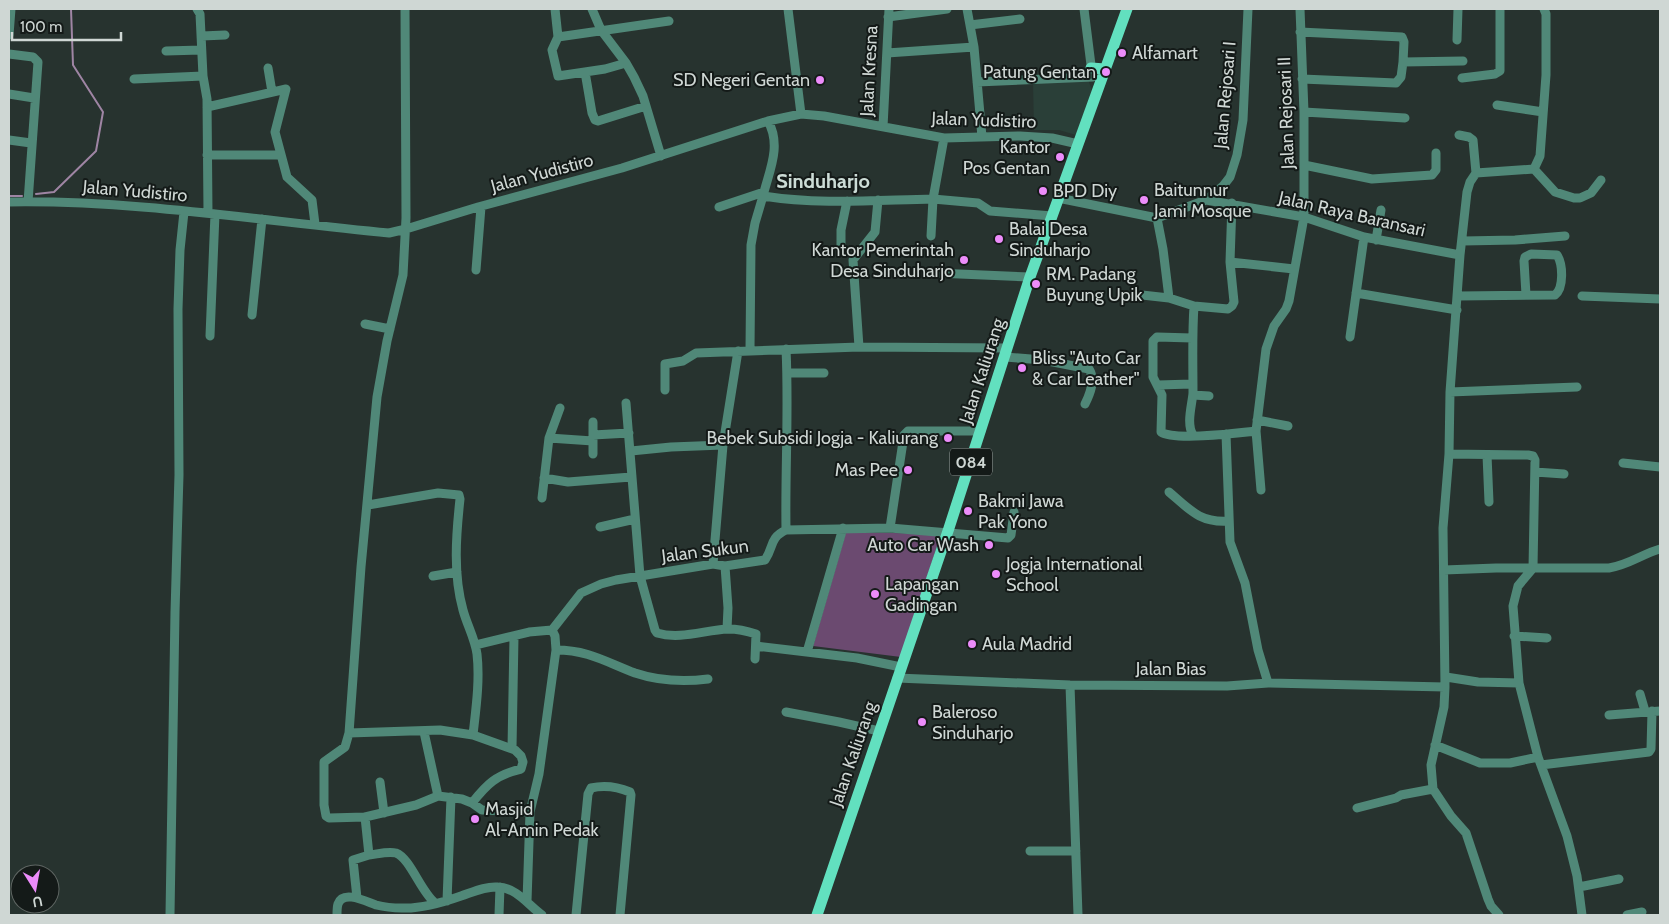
<svg xmlns="http://www.w3.org/2000/svg" width="1669" height="924" viewBox="0 0 1669 924" font-family="Cabin,sans-serif">
	<style>
		.built { fill: #2a3f38 }
		.green { fill: #6b4a70 }
		.lines { fill: none; stroke-linecap: round; stroke-linejoin: round }
		.stream { stroke: #9f85a4; stroke-width: 2 }
		.minor { stroke: #508878; stroke-width: 9 }
		.major { stroke: #62e0bf; stroke-width: 11 }
		.poi-dot { fill: #ec8cfa; stroke: #141a18; stroke-width: 2 }
		.labels { text-anchor: middle; dominant-baseline: central; stroke-width: 4; stroke-linejoin: round; paint-order: stroke }
		.shield { fill: #141a18; stroke: #979e9c; stroke-width: 1 }
		.shield-label { font-size: 16px; font-weight: bold; fill: #cfd7d4 }
		.poi-label { font-size: 18px; fill: #cfd7d4; stroke: #141a18; text-anchor: start }
		.street-label { font-size: 18px; fill: #cfd7d4; stroke: #141a18 }
		.quarter-label { font-size: 20px; font-weight: bold; fill: #ccdcd6; stroke: #141a18 }
	</style>
	<rect width="100%" height="100%" fill="#27332f"/>
	<!-- built -->
	<path class="built" d="M1088,79L1092,91L1076,135L1059,130H1034L1033,82Z"/>
	<!-- green -->
	<path class="green" d="M846,532L941,534L901,657L813,646Z"/>
	<g class="lines">
		<!-- stream -->
		<path class="stream" d="M36,194L54,192L96,151L103,112L73,65L71,9
			M9,196H22"/>
		<!-- minor -->
		<path class="minor" d="M197,9L200,14L203,76L207,99L208,213
			M555,9L558,37L552,50L558,76L605,69L626,63
			M592,9L601,30L626,63L634,77L643,96L661,156
			M788,9L801,114
			M967,9L974,47L982,137
			M1084,9L1092,73
			M888,17L947,9
			M970,25L1020,19
			M1300,32L1402,37L1404,42L1403,62L1463,61
			M9,35L11,9
			M202,36L225,35
			M558,37L669,21
			M1457,40L1458,9
			M166,51L201,50
			M887,53L974,47
			M9,54L33,57L38,62L28,202
			M268,68L272,92
			M585,72L592,113L595,120L598,121L646,106
			M1462,78L1495,74L1500,71V9
			M134,79L203,76
			M1302,79L1396,83L1401,77L1403,62
			M977,82L1093,77
			M9,94L34,98
			M1497,105L1543,112
			M207,107L286,89L275,132L287,177L312,200L315,224
			M1304,112L1405,118
			M768,121C782,146 769,171 763,196C819,205 877,200 933,199L931,236
			M883,127L889,9
			M1459,135L1469,137L1473,140L1476,173
			M944,138L933,199L978,203L990,211L1052,216
			M9,140L31,143
			M207,155H281
			M1304,165L1372,179L1432,175L1436,170V153
			M1534,169L1555,192L1574,198H1580L1591,193L1601,180
			M1058,198L1157,218L1206,200L1223,186L1230,177L1237,155L1243,120L1248,9
			M1206,200L1304,217L1364,237L1460,255
			M9,202C136,200 262,221 389,233L406,229L478,207L622,168L768,121L801,114L824,116L944,138L1020,136L1052,138L1078,144
			M719,207L764,192
			M1157,218L1163,249L1169,298L1194,306
			M1376,240L1381,210
			M1463,241L1515,240L1565,236
			M841,247V230L847,201
			M1230,262L1294,269
			M476,270L481,207
			M936,273L1030,277
			M1356,293L1457,310
			M1133,294L1169,298
			M1458,296L1555,295C1564,288 1563,264 1557,255L1531,254L1525,257L1524,261L1526,295
			M1582,296L1660,299
			M252,315L262,219
			M365,324L390,329
			M210,336L215,214
			M1350,337L1364,237
			M1192,338L1157,337L1153,341V377L1162,395L1161,432C1174,441 1238,433 1256,431
			M859,347L853,260L875,232L878,200
			M750,350L751,245L755,223L763,196
			M1005,357L1043,360L1089,369C1096,380 1090,394 1085,404
			M787,373H824
			M1158,385L1192,384
			M665,390V364L683,361L696,353L859,347L1007,348
			M1450,392L1577,387
			M1193,395L1209,396
			M626,403L640,576L655,630L657,633C680,640 705,630 728,629C738,629 747,631 756,634L755,659
			M1257,420L1288,426
			M1226,434L1230,542L1245,583L1258,650L1268,683
			M593,435L629,433
			M1193,435C1186,424 1192,405 1193,393C1193,364 1192,335 1194,306L1228,309L1232,306L1234,302L1230,262L1232,203
			M549,438L593,441
			M631,451L671,447L723,445
			M593,454V422
			M1449,454L1528,455L1533,456L1535,460L1533,568L1518,586L1513,606L1519,683L1538,757L1567,836L1577,876L1582,915
			M1487,455L1489,502
			M1623,463L1660,467
			M1535,472L1564,474
			M544,478L568,482L631,477
			M1261,490L1256,431L1266,349L1274,326L1286,309L1289,301L1304,217V112L1300,9
			M1169,492C1190,510 1200,523 1229,521
			M542,498L549,438L560,408
			M368,505L438,493L459,495L460,499C456,536 453,574 463,610C467,625 475,639 477,654C480,680 476,708 473,735
			M600,527L635,519
			M890,528L904,435L908,431H981
			M786,530C785,470 789,410 786,349
			M713,564L723,445L738,351
			M725,566L728,608L727,629
			M1444,570L1496,568H1609C1629,565 1642,554 1660,549
			M433,576L457,572
			M1514,636L1547,638
			M475,645L529,632L552,630L581,593L601,584L616,580L713,564L725,566L765,560C774,547 769,538 786,530L890,528L1008,538L1011,535L1014,512
			M756,646L857,658L901,667
			M556,650C588,650 606,662 635,673C659,681 684,682 708,679
			M807,652L843,528
			M1446,677L1478,682L1519,683
			M897,678L1070,685L1227,686L1268,683L1445,687
			M1070,685L1078,915
			M1640,694L1645,711
			M786,712L839,722L879,731
			M1609,715L1660,711
			M424,732L438,796
			M349,733L440,730L473,735L515,750L521,756L523,762L521,769C496,775 487,784 472,803L462,799L438,796L416,805L365,817L369,855L353,860L357,898
			M1435,745L1480,763H1510L1538,757
			M512,748L514,637
			M1541,765L1649,752L1651,749L1652,711
			M380,782L384,813
			M472,803L482,810L530,812
			M1357,808L1396,798L1401,795L1433,789
			M365,817L329,818L326,816L324,805V762L345,747L349,733L361,567L377,397L387,341L403,275L406,218L405,9
			M1030,851H1076
			M369,855C378,854 388,851 396,853C410,858 421,892 435,903
			M1579,887L1619,879
			M447,901L451,797
			M527,901L530,812L539,774L556,650L555,636L552,630
			M170,915L175,612L179,475L178,309L180,250L184,212
			M337,915C337,912 337,907 338,904C343,889 367,902 376,905C384,907 394,908 402,908C421,909 444,902 461,896C473,892 485,886 498,887C517,888 528,905 542,915
			M499,915L500,887
			M576,915L588,794L591,788C604,785 618,787 630,792L631,795L620,915
			M1499,915L1491,906L1488,899L1466,833L1451,816L1433,789L1431,765L1444,707L1445,687L1443,528L1449,454L1450,392L1460,255L1467,192L1470,182L1476,173L1534,169L1540,156L1546,75V14L1544,9
			M1627,915L1642,912"/>
		<!-- major -->
		<path class="major" d="M1091,68L1105,69
			M817,915L949,528L1030,277L1127,9"/>
	</g>
	<!-- markers -->
	<g class="poi-dot">
		<circle cx="1122" cy="53" r="5"/>
		<circle cx="1106" cy="72" r="5"/>
		<circle cx="820" cy="80" r="5"/>
		<circle cx="1060" cy="157" r="5"/>
		<circle cx="1043" cy="191" r="5"/>
		<circle cx="1144" cy="200" r="5"/>
		<circle cx="999" cy="239" r="5"/>
		<circle cx="964" cy="260" r="5"/>
		<circle cx="1036" cy="284" r="5"/>
		<circle cx="1022" cy="368" r="5"/>
		<circle cx="948" cy="438" r="5"/>
		<circle cx="908" cy="470" r="5"/>
		<circle cx="968" cy="511" r="5"/>
		<circle cx="989" cy="545" r="5"/>
		<circle cx="996" cy="574" r="5"/>
		<circle cx="875" cy="594" r="5"/>
		<circle cx="972" cy="644" r="5"/>
		<circle cx="922" cy="722" r="5"/>
		<circle cx="475" cy="819" r="5"/>
	</g>
	<g class="labels">
		<!-- shield labels -->
		<rect class="shield" x="950" y="448.5" width="42" height="27" rx="4"/>
		<g class="shield-label">
			<text x="971" y="462">084</text>
		</g>
		<!-- poi labels -->
		<g class="poi-label">
			<text x="1132" y="53">Alfamart</text>
			<text x="1096" y="72" text-anchor="end">Patung Gentan</text>
			<text x="810" y="80" text-anchor="end">SD Negeri Gentan</text>
			<text x="1050" y="147" text-anchor="end">Kantor<tspan x="1050" dy="21">Pos Gentan</tspan></text>
			<text x="1154" y="190">Baitunnur<tspan x="1154" dy="21">Jami Mosque</tspan></text>
			<text x="1053" y="191">BPD Diy</text>
			<text x="1009" y="229">Balai Desa<tspan x="1009" dy="21">Sinduharjo</tspan></text>
			<text x="954" y="250" text-anchor="end">Kantor Pemerintah<tspan x="954" dy="21">Desa Sinduharjo</tspan></text>
			<text x="1046" y="274">RM. Padang<tspan x="1046" dy="21">Buyung Upik</tspan></text>
			<text x="1032" y="358">Bliss "Auto Car<tspan x="1032" dy="21">&amp; Car Leather"</tspan></text>
			<text x="938" y="438" text-anchor="end">Bebek Subsidi Jogja - Kaliurang</text>
			<text x="898" y="470" text-anchor="end">Mas Pee</text>
			<text x="978" y="501">Bakmi Jawa<tspan x="978" dy="21">Pak Yono</tspan></text>
			<text x="979" y="545" text-anchor="end">Auto Car Wash</text>
			<text x="1006" y="564">Jogja International<tspan x="1006" dy="21">School</tspan></text>
			<text x="885" y="584">Lapangan<tspan x="885" dy="21">Gadingan</tspan></text>
			<text x="982" y="644">Aula Madrid</text>
			<text x="932" y="712">Baleroso<tspan x="932" dy="21">Sinduharjo</tspan></text>
			<text x="485" y="809">Masjid<tspan x="485" dy="21">Al-Amin Pedak</tspan></text>
		</g>
		<!-- street labels -->
		<g class="street-label">
			<text transform="translate(869 71) rotate(-87)">Jalan Kresna</text>
			<text transform="translate(1225 95) rotate(-85)">Jalan Rejosari I</text>
			<text transform="translate(1286 113) rotate(-92)">Jalan Rejosari II</text>
			<text transform="translate(984 120) rotate(2)">Jalan Yudistiro</text>
			<text transform="translate(542 173) rotate(-15)">Jalan Yudistiro</text>
			<text transform="translate(135 191) rotate(5)">Jalan Yudistiro</text>
			<text transform="translate(1352 214) rotate(13)">Jalan Raya Baransari</text>
			<text transform="translate(982 371) rotate(-72)">Jalan Kaliurang</text>
			<text transform="translate(705 551) rotate(-7)">Jalan Sukun</text>
			<text x="1171" y="669">Jalan Bias</text>
			<text transform="translate(853 754) rotate(-71)">Jalan Kaliurang</text>
		</g>
		<!-- quarter labels -->
		<g class="quarter-label">
			<text x="823" y="181">Sinduharjo</text>
		</g>
	</g>
	<!-- border -->
	<rect width="1669" height="924" fill="none" stroke="#cfd7d4" stroke-width="20"/>
	<!-- north arrow -->
	<g transform="translate(35 889) rotate(169)"><circle r="24" fill="#141a18" stroke="#5f6663"/>
	<path d="M0-4L9 19L0 12L-9 19Z" fill="#ec8cfa"/>
	<text y="-8" font-size="14" font-weight="bold" text-anchor="middle" fill="#cfd7d4">U</text>
	</g>
	<!-- scale -->
	<path d="M12 32v8h109v-8" fill="none" stroke="#cfd7d4" stroke-width="2.5"/>
	<text x="20" y="32" font-size="15" fill="#cfd7d4" stroke="#141a18" stroke-width="4" paint-order="stroke">100 m</text>
</svg>
